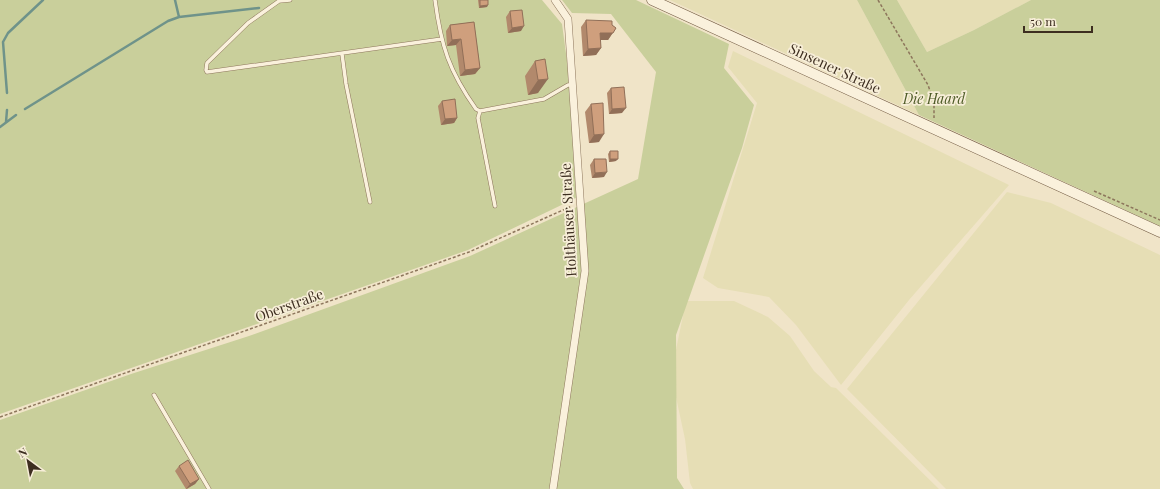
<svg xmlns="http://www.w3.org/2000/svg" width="1160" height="489" viewBox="0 0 1160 489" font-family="'Playfair Display',serif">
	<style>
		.farmland { fill: #e6deb5 }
		.green { fill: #c9cf9b }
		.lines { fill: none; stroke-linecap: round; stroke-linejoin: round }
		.stream { stroke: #6f938a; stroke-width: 2.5 }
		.service-casing { stroke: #8d765c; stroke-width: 4.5 }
		.minor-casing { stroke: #8d765c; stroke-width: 8 }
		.secondary-casing { stroke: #6f573f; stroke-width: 11 }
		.path { stroke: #8d765c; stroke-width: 1.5; stroke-dasharray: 3 2; stroke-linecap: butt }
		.service { stroke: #faf1dc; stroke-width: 3.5 }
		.minor { stroke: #faf1dc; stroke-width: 7 }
		.secondary { stroke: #faf1dc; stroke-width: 10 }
		.wall { fill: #b2896c }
		.shaded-wall { fill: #916f58 }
		.building { fill: #cf9f7d; stroke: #916f58 }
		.labels { text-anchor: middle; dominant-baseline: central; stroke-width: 3.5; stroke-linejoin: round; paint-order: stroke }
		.street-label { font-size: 14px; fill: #3d2e20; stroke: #f7eed8 }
		.park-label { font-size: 14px; font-style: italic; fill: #4d5a26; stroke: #f7eed8 }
	</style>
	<rect width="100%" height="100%" fill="#f0e4c8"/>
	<!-- farmland -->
	<path class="farmland" d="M670,0H857L919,115Z
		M897,0H1031L974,30L927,52Z
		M733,51L1009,185L909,300L841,385L796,325L769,297L718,288L703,278L757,103L728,67Z
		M1007,192L1051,203L1160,255V489H946L847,389Z
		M686,301H734L768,317L790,336L814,371L831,387L836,388L939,489H693L690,483L685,439L671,374Z"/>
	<!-- green -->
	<path class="green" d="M0,0H542L562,24L570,83L576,198L468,250L0,414Z
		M562,0H636L729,44L724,68L754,105L742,148L676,335L677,478L684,489H0V420L131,374L249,336L470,256L638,179L656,72L611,14L572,13Z
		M857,0H897L927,52L974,30L1031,0H1160V226L919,115Z"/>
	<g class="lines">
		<!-- stream -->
		<path class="stream" d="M175,0L179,17
			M7,93L3,42L8,33L43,0
			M25,109L168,21L179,17L259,8
			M6,122L7,110
			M0,127L16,115"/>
		<defs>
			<path id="service" d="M290,0L279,1L248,23L207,63L206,70L207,72L442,39
				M435,0C441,46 449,71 476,109L480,111L544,99L568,85H572
				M342,54L346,84L370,202
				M480,111L478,118L495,206
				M154,395L209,489"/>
			<path id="minor" d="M553,489L585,271L568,19L555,0"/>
			<path id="secondary" d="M652,0L1160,232"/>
		</defs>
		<!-- service casing -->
		<use href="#service" class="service-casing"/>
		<!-- minor casing -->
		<use href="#minor" class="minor-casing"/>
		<!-- secondary casing -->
		<use href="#secondary" class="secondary-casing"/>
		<!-- path -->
		<path class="path" d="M878,0L928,85L934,102V118
			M1094,191L1160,220
			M0,417L469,252L572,206"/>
		<!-- service -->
		<use href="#service" class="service"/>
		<!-- minor -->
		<use href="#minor" class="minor"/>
		<!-- secondary -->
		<use href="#secondary" class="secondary"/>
	</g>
	<!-- wall -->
	<path class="wall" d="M478,0H488L487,7L479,8Z
		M510,11L521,31L508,33L506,17Z
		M586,20L612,25L616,28L608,40H600L601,48L596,55L583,56L581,27Z
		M474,22L480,68L475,74L460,76L456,45L447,46L446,31L450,25Z
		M545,59L538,93L528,95L525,76L535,61Z
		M611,88L622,113L609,114L607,93Z
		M442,101L457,118L454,123L441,125L438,106Z
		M591,104L599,142L589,143L585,112Z
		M610,151L616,161L609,162L608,154Z
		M594,159L604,177L592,178L590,165Z
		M179,466L199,479L195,484L187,489H186L175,471Z"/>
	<!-- shaded-wall -->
	<path class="shaded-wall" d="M488,5L487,7L479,8L480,6Z
		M524,26L521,31L508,33L512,28Z
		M616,28L608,40H595L600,33Z
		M461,39L456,45L447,46L452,40Z
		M601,48L596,55L583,56L588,49Z
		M480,68L475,74L460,76L465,70Z
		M548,79L538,93L528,95L538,80Z
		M626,108L622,113L609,114L612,109Z
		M457,118L454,123L441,125L445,119Z
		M604,134L599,142L589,143L594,135Z
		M610,159H618L616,161L609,162Z
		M607,172L604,177L592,178L595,173Z
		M199,479L195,484L186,489L190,484Z"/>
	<!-- building -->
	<path class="building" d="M480,0H488V5L480,6Z
		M522,10L524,26L512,28L510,11Z
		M586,20L612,21V25L616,28L613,33H600L601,48L588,49Z
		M474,22L480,68L465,70L461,39L452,40L450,25Z
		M545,59L548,79L538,80L535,61Z
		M624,87L626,108L612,109L611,88Z
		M455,99L457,118L445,119L442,101Z
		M603,103L604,134L594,135L591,104Z
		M610,151H618V159H610Z
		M594,159H606L607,172L595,173Z
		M188,460L199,479L190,484L179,466Z"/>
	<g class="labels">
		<!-- street labels -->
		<g class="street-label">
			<text transform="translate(835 68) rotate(25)">Sinsener Straße</text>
			<text transform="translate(568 220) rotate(-93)">Holthäuser Straße</text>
			<text transform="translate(289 305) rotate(-20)">Oberstraße</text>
		</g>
		<!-- park labels -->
		<g class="park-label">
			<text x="934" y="98">Die Haard</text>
		</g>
	</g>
	<!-- north arrow -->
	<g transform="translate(28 461) rotate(328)" stroke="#f7eed8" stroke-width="3" paint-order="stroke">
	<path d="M0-3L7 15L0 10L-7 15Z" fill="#3d2e20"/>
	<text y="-6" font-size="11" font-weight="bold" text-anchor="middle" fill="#3d2e20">N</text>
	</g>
	<!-- scale -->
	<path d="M1024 26v6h68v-6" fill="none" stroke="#3d2e20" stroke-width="2"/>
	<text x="1030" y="26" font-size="12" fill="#3d2e20" stroke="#f7eed8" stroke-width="3" paint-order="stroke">50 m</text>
</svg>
